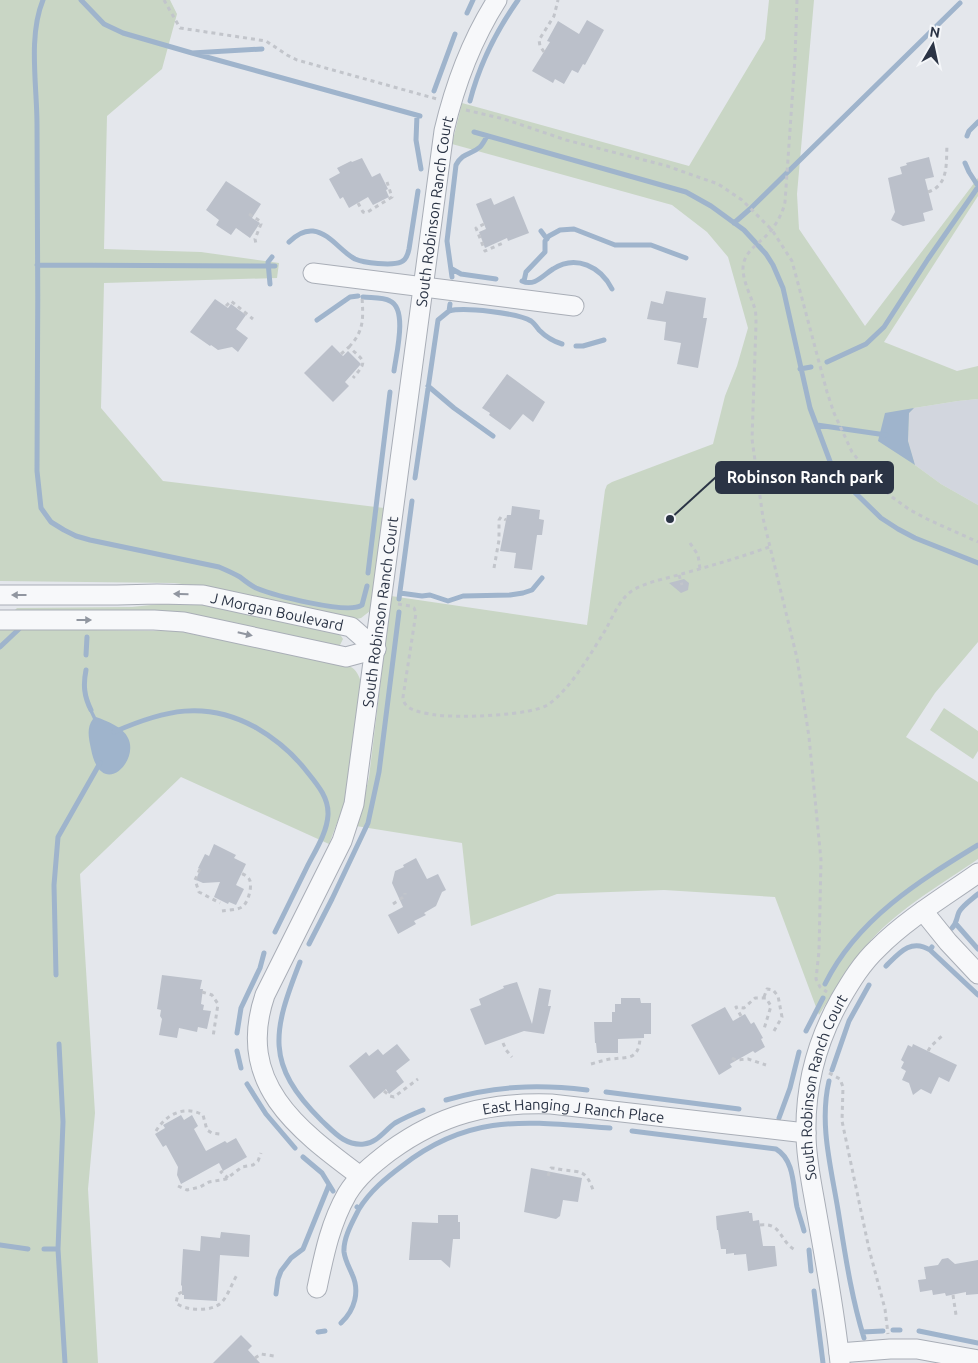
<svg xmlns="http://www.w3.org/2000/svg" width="978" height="1363" viewBox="0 0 978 1363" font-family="Ubuntu,sans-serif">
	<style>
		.built { fill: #d2d6de }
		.green { fill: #c9d6c5 }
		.water { fill: #9fb4cc }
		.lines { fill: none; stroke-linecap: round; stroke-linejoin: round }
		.stream { stroke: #9fb4cc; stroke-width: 5 }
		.building { fill: #bbc0ca }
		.minor-casing { stroke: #a9aeb7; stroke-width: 21 }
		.path { stroke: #c2c5cb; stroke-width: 3; stroke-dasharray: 4 4; stroke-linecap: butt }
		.minor { stroke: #f7f8fa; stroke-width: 19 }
		.oneway { fill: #9196a0 }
		.labels { text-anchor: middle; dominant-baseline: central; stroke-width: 4.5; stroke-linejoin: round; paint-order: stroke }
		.street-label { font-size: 15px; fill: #2b3445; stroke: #f4f6f9 }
		.leader { fill: none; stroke: #2b3445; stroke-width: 2 }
		.callout-dot { fill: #2b3445; stroke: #f4f6f9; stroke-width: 2 }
		.callout { fill: #2b3445; stroke: #2b3445; stroke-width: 2 }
		.callout-label { font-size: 16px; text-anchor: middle; font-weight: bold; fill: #fff }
	</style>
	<rect width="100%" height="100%" fill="#e4e7ec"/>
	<!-- built -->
	<path class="built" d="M978,399V505L941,484L915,465L908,441L909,413L914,408L958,401Z"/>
	<!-- green -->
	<path class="green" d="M0,0H170L177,14L162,69L107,116L104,249L201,252L279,263L277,278L104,283L101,408L163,481L384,508L370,611L361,618L352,620L198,586L174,583L0,581Z
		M769,0H814L797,194L799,229L865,326L978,178V196L884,342L957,371L978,366V399L958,401L914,408L909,413L908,441L915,465L941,484L978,505V642L935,693L906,737L978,782V859C942,884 901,907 871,940C851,962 835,989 819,1015L775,897L664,890L557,894L471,926L462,843L356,826L364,799L369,777L391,596L587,625L605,490L607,485L612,482L713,444L725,396L737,366L748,328L728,257L707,232L672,205L452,144L462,103L689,166L765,39Z
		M179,602L197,603L339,633L343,639L340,645H334L16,612L15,610L17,608L132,607Z
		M0,629L177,631L347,665C355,668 358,673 361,682L345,802L329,844L181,777L80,874L95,1113L88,1189L98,1363H0Z
		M944,708L978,731V751L973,759L930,730Z"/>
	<!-- water -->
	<path class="water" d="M914,408L909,413L908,441L915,465L878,441L885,413Z
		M90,705L96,717C107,721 123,727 128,738C140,761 101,801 91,749C89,739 86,728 93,719L87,706Z"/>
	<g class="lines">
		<!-- stream -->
		<path class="stream" d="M43,0C28,36 37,86 37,124C38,240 38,355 37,471L41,508L51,522L64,530L76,536L90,540L219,567C226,570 233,573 240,577C245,581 250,585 256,588C273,595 348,615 362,605L367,586
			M81,0L104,24L123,33L192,53L262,49
			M467,13L473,0
			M192,53L420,116
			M434,91L455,34
			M470,101C479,66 497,30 518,0
			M417,115L416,140L421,169
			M474,132L686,192L711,206L744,230L766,254L773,265L783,288L810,408L831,464L839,477L881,518L898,529L915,538L978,563
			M967,136L969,131L978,122
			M965,163L969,172L978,186
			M734,223L750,209L960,3
			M541,231L547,239
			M289,242C296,235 303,230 313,231C330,233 340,251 355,259C364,263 392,266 401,262C406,260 408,254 409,249L418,191
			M37,265L275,266
			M452,269L461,274L496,279
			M452,277L447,241L456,165C463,152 471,155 480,147C483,144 485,140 487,136
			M522,281C535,287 543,275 553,269C576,254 601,267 612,289
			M524,281L526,272L545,252V241L549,236L560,230L574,229L615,245H651L686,258
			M270,284L268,262L272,257
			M363,297C372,298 383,297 390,301C408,309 396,355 394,371
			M449,311C464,307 518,313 531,321C534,323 536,326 539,330C546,337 552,341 562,344
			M317,320L350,297L358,296
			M576,346H583L604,340
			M827,362L866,344L884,327L928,259L978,187
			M800,369L811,367
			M428,386L454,408L493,436
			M817,425L886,435
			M415,478L438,320L449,311L450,304
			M368,573L390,392
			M400,593L422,596L430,595L448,601L463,596L510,595L523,593L532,590L542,578
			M399,599L412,501
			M0,647L19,629
			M86,655L87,637
			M86,670C83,685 84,696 91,710
			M114,732C164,710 205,700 255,727C274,738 291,752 304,768C315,782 329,796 328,815C327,833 315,851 307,867C296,889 286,910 275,932
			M956,924L978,949
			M952,928C957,923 956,919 959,912C963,905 971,900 978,894
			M309,944L332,899L368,823L379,772L399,612
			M930,950L978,995
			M300,962C273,1031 264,1064 322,1121C334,1132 345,1146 364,1144C377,1143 385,1130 395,1123C404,1118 413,1114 423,1110
			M886,966C899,953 911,938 930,950L932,947
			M56,975L54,885L58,837L100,763
			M825,984C857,919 919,881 978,845
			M806,1031L823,998
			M237,1033L241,1008L260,968L264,953
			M59,1044L63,1122L58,1249L65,1363
			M237,1051L241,1068
			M832,1070L849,1021L869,985
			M829,1081C819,1124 831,1167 838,1210C845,1253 851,1296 864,1338
			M247,1084L266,1114L295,1148
			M606,1092L739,1109
			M446,1100C494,1086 537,1084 587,1090
			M779,1118L790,1088L799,1052
			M632,1131L776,1149C795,1160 793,1188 797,1207C799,1215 802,1223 804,1231
			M303,1157L322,1173L333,1191
			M359,1209C370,1191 386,1178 402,1166C471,1112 528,1122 610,1128
			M0,1245L28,1249
			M44,1249H58
			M809,1250L811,1271
			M814,1291L823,1363
			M276,1294L278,1279L281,1271L291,1258L303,1249L329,1185
			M341,1323C355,1310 360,1291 352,1274C349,1267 345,1260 344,1252C343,1238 353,1221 359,1209L357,1207
			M893,1330H900
			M919,1331L978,1343
			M318,1332L325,1331
			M862,1332L883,1331"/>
	</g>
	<!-- building -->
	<path class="building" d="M587,20L604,30L585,65L583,64L578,73L572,70L564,84L555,79L553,83L532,71L550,42L547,41L558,21L579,34Z
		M929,157L934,177L925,179L933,210L923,213L925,221L903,226L891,220L895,212L888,178L902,174L900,167L907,165L906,163Z
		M362,158L372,177L380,173L388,189L386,190L389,197L373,205L368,197L349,208L343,197L340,199L329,179L340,173L337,168L351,161L352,162Z
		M226,181L261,204L252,218L260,223L250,238L236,228L231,235L216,225L219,220L206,210Z
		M514,196L529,233L508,241L507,238L485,248L479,232L486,229L476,204L491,198L494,205Z
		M666,291L706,298L703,318H707L698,368L677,364L681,343L664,340L666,322L647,319L651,301L663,304Z
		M215,299L228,308L231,304L246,315L236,329L248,338L238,352L232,347L218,350L211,345L210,346L190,332Z
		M332,345L343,356L348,351L361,364L345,382L349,386L333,402L304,373Z
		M507,374L545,402L533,422L523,414L510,430L489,415L490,413L482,408Z
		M512,506L540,510L539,519L544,520L542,535H537L532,570L514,568L516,553L500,551L507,515H511Z
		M684,579L689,583L688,590L681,593L669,583Z
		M214,844L236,855L234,858L246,864L236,885L244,889L236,905L229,902L228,904L214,897L220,882L203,883L196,880L200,869L198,868L205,854L209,856Z
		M416,858L427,879L438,874L446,890L442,892L436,906L424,913L426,915L414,921L416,924L398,934L388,915L403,907L392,883L395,871L404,867L403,865Z
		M162,975L202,980L200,989H203L201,1004L204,1005L203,1010L211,1011L207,1029L198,1027L197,1032L179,1028L177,1038L159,1035L162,1019L160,1016L161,1010L157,1009Z
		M517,982L532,1024L539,988L551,990L548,1006H551L544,1034L524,1031L485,1045L470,1009L481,1005L479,999L504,988L503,986Z
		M621,998H640L641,1003H651V1034H644V1038L618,1039V1053H597L596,1043H595L594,1022H612V1012H615V1004H621Z
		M725,1007L733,1021L745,1014L751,1024L754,1022L763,1038L761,1039L765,1047L755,1053L753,1051L730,1064L732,1067L719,1075L691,1025Z
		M397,1044L410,1060L396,1071L404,1082L389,1094L386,1089L374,1099L349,1066L366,1052L369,1056L378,1049L383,1055Z
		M913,1044L957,1065L949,1082L939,1077L931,1094L921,1089L913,1095L909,1083L902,1080L906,1071L901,1068L904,1062L901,1060L908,1045L912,1047Z
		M181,1115L184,1120L192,1115L198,1126L194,1129L206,1151L225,1141L227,1143L236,1138L247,1157L223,1171L219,1163L181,1184L177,1175L178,1167L166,1145L163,1147L155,1134L165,1128L163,1125Z
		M531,1168L582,1178L578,1202L563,1200L560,1216L556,1219L524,1212Z
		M749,1211V1213H752L753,1221L759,1220L763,1246H775L777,1266L748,1271L746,1254L734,1255V1253L726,1254V1249H721L718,1230H717L716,1216Z
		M438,1215H458V1222H460V1239H453L450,1268L441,1260H409L412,1222L438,1223Z
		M221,1232L250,1235L249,1257L220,1255L217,1301L184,1299V1295H182V1286L181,1285L183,1249L200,1251L201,1236L220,1238Z
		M948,1258L955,1264L978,1260V1294L966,1295V1292L946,1296L945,1293L933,1295L932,1290L920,1292L918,1280L926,1279L924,1267L938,1265L942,1259Z
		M241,1335L252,1346L248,1350L260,1363H213Z"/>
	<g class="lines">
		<defs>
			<g id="minor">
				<path d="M313,273L574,306"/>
				<path id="s1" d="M0,595H117L157,594L203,595L351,627L376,649"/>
				<path d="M0,620H154L184,622L346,657L376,649"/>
				<path d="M923,911L948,942L978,974"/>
				<path id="s2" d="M360,1176C297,1129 235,1083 265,995L342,841L354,804L444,131C455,84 471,41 497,0"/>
				<path id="s3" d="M317,1288C324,1255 330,1224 347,1194C358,1176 373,1164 390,1151C441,1114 489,1102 551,1104L806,1133"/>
				<path d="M839,1353L890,1349H917L978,1360"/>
				<path id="s4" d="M840,1363C835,1312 825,1260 816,1209C812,1185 806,1159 806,1134C805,1087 817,1041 840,1000C851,981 862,963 878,948C907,919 944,897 978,873"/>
			</g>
		</defs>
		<!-- minor casing -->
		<use href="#minor" class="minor-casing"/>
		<!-- path -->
		<path class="path" d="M164,0L180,28L266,41L287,55L297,60L437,99
			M797,0L795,58L785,202C783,212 778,221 772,229C762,243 744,249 743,268C743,282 751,296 755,309C756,314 756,319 756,324L752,439L763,518L797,658L809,737L821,860L819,951L816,979L820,987L827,992
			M544,52L540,46L539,40L554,16L558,0
			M466,110L504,119L566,140L667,166L718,184L742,200L772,230L792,261L827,392L834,413L852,452L876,482L892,497L910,510L929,520L978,542
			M928,192C949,185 946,163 947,145
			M358,203L363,212L366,213L392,197L387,182
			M249,214L260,221L261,224L255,239L256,244
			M484,224L476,228L485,251L503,243
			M226,306L231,301L253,319
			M349,347C365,330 363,317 362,296
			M341,354L349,347C365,362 368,360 353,378
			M690,543L698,555L700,569
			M494,568L499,540V520L501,517L506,520
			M679,575L682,585
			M398,604L410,606L414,608L416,613L403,697C403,711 424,713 436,715C457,718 533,716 549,704C572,687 591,653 606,629C613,616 621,596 635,589C650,581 669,578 685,573C714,565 741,557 769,547
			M200,869L195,880L199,892L220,903
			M393,904L405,896V893
			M222,911C228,910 237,910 242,907C248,903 252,888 250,881C249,877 245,875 241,873
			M202,992L212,995L218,1004L213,1037
			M764,997L767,989L773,990L778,996L782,1017L774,1031
			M741,1016L736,1007L744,1008L755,998H766L771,1006L764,1029
			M503,1043L506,1050L512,1057
			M928,1051L931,1046L942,1036
			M732,1058L736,1060L748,1059L766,1065
			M591,1064C598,1062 604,1060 611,1059C629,1057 638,1060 640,1039
			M829,1073L840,1079L843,1087L842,1121L869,1249L885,1309L888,1334
			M384,1091L390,1096L394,1097L418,1079
			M156,1131C166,1114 185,1105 203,1115L207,1130L212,1133L220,1134
			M223,1171L221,1172L228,1178
			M548,1176L551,1168C555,1168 558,1169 563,1170C581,1172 586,1170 593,1190
			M178,1186L187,1190L200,1187L209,1182L226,1179L242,1167L253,1165L258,1161L261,1153
			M760,1225C782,1222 779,1241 795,1250
			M182,1292L178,1294L176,1303C186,1311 211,1312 221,1303C228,1296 232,1283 237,1275
			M953,1295L956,1315
			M255,1358L261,1354L274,1356"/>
		<!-- minor -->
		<use href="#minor" class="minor"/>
	</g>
	<!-- one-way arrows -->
	<defs><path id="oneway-solid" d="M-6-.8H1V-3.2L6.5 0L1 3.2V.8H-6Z" transform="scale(1.25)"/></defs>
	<g class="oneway">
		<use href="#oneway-solid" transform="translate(181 594) rotate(-179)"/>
		<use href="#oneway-solid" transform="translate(19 595) rotate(180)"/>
		<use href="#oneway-solid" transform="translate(84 620)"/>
		<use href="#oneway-solid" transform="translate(245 634) rotate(13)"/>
	</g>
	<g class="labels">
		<!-- street labels -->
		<g class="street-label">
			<text stroke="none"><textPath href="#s2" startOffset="1032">South Robinson Ranch Court</textPath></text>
			<text stroke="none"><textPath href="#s1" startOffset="279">J Morgan Boulevard</textPath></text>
			<text stroke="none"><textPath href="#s2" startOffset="628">South Robinson Ranch Court</textPath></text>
			<text stroke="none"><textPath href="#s4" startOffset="281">South Robinson Ranch Court</textPath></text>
			<text stroke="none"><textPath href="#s3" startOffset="354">East Hanging J Ranch Place</textPath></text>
		</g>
	</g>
	<!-- callouts -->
	<path class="leader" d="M670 519L716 477"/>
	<circle class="callout-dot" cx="670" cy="519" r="5"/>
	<rect class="callout" x="716" y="462" width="177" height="31" rx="5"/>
	<g class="callout-label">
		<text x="805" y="483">Robinson Ranch park</text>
	</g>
	<!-- north arrow -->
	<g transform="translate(933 45) rotate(9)" stroke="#f4f6f9" stroke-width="4" paint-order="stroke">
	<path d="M0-4L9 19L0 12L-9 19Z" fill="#2b3445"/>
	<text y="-8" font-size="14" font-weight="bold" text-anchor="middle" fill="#2b3445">N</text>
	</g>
</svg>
